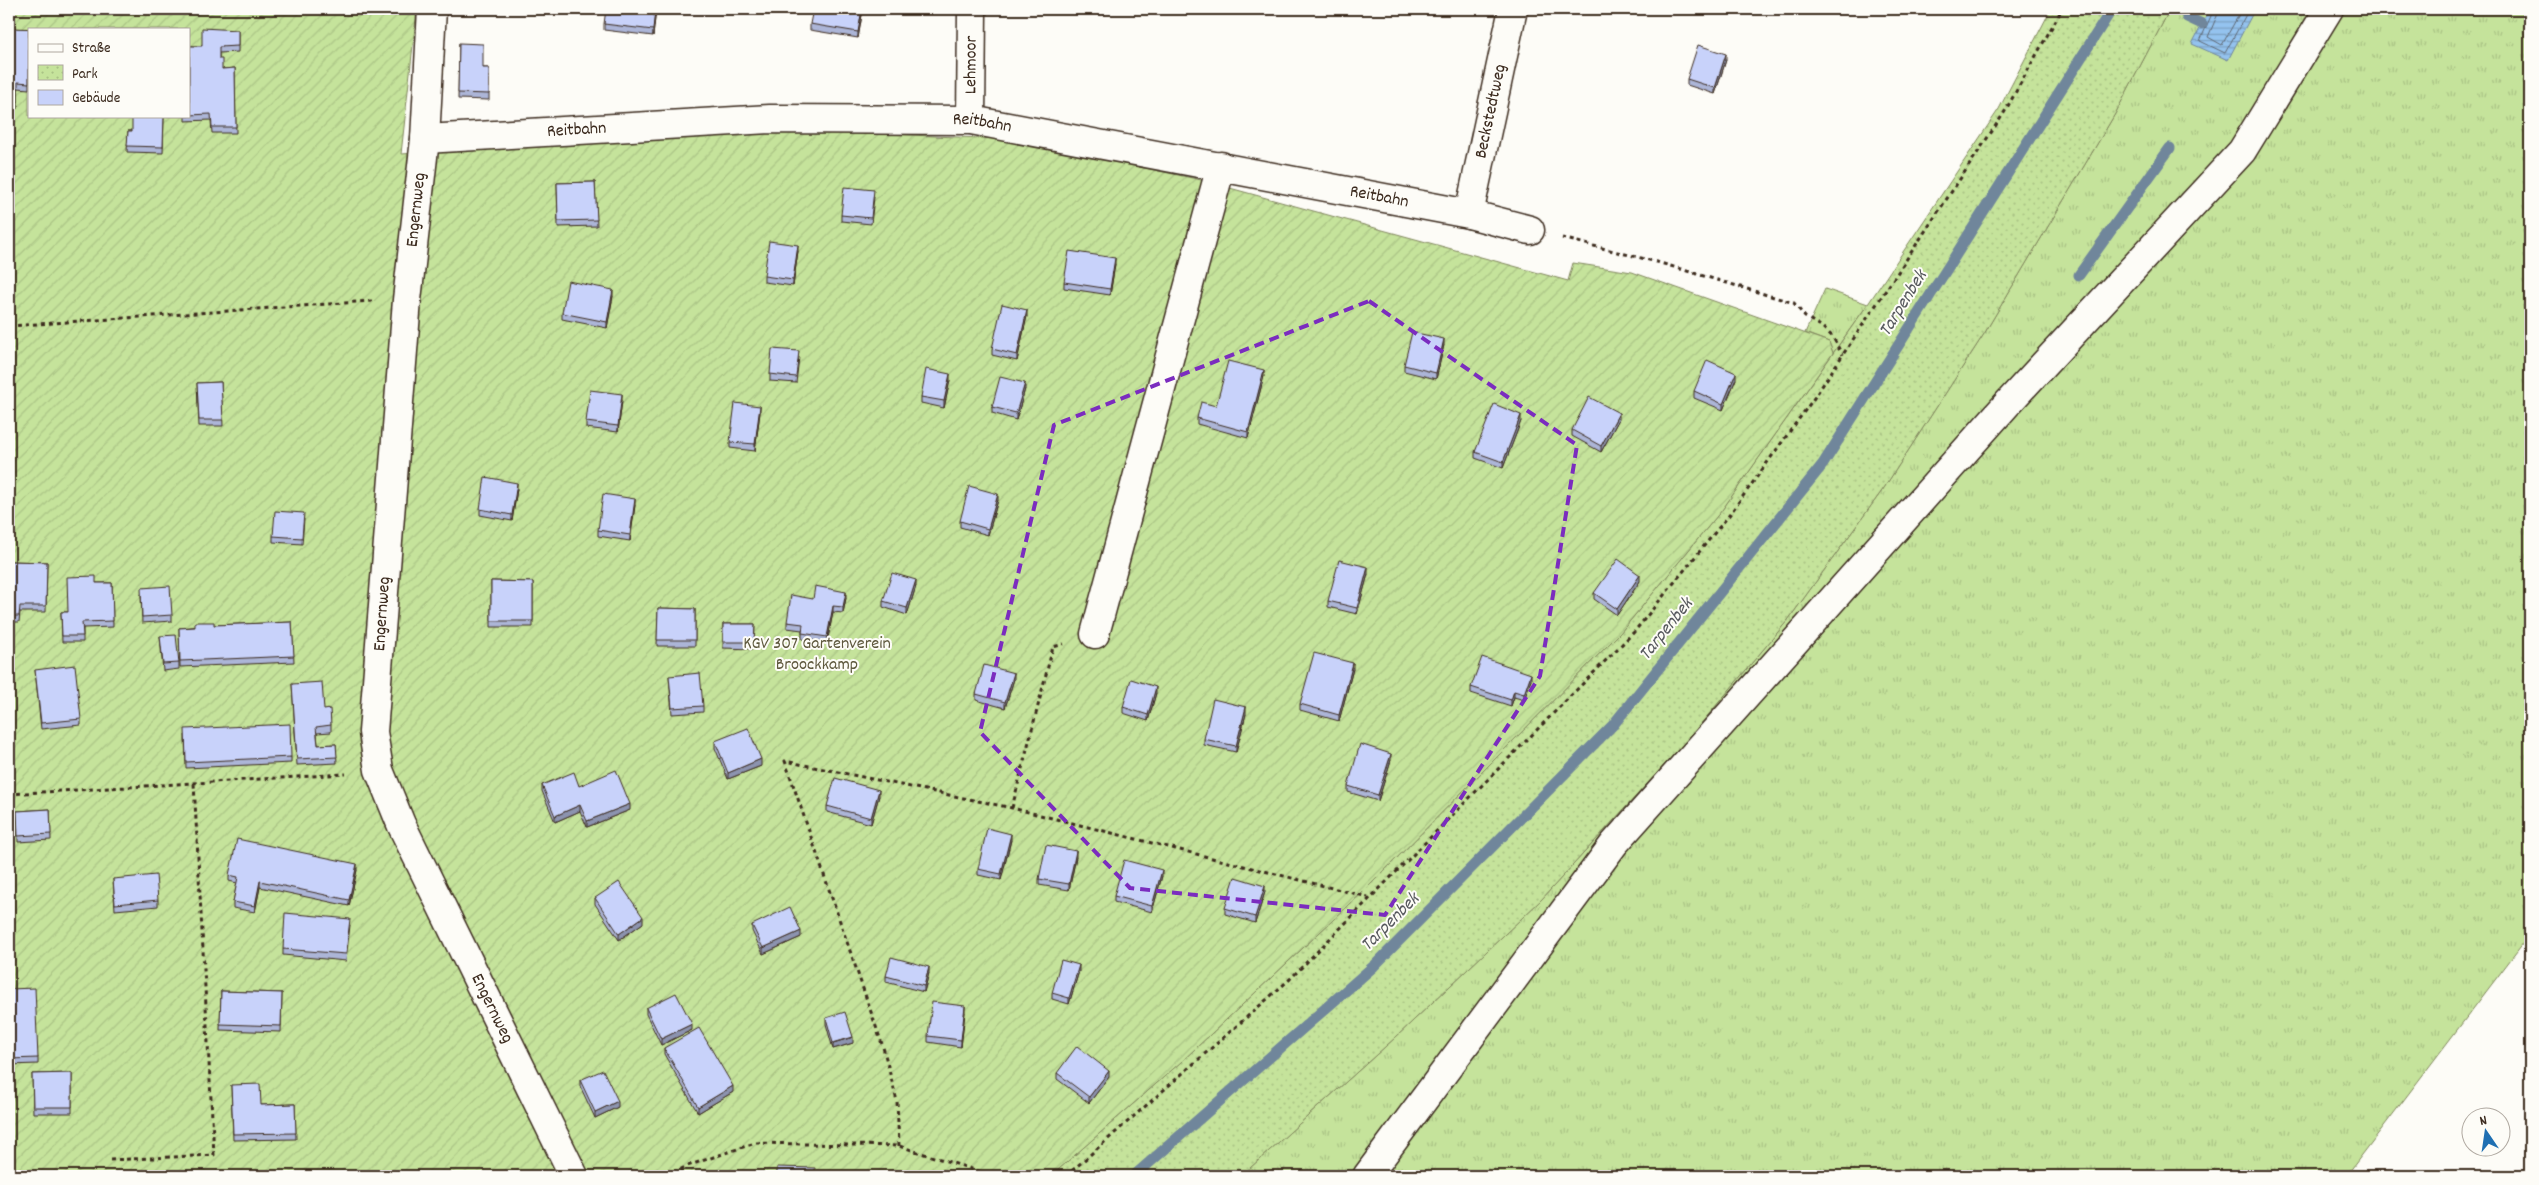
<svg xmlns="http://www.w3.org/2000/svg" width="2539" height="1185" viewBox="0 0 2539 1185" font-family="Dekko,sans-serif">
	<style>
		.grass { fill: url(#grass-tufts); stroke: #80865c }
		.park { fill: url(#park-dots); stroke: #80865c }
		.garden { fill: url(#garden-furrows); stroke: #80865c; fill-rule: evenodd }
		.water { fill: url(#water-rules); stroke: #70869b }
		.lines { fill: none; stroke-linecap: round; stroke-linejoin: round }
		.shore { stroke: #5f6772; stroke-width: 1 }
		.stream { stroke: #70869b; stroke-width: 11 }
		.minor-casing { stroke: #3b2a1e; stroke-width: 31 }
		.path { stroke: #3b2a1e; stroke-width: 3; stroke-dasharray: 4 4; stroke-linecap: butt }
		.minor { stroke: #fdfcf7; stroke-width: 28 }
		.wall { fill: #acb5d7; stroke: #3b2a1e }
		.shaded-wall { fill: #8c93af; stroke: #3b2a1e }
		.building { fill: #c8d2fa; stroke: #3b2a1e }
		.marked { fill: none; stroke: #7b2cbf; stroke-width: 4; stroke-dasharray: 10 6; stroke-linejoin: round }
		.labels { text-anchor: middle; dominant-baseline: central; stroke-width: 4; stroke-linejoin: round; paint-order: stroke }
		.street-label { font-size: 18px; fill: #3b2a1e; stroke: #fdfcf7 }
		.park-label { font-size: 18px; fill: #5e583d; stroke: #fdfcf7 }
		.water-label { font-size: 19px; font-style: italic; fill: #56585d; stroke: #fdfcf7 }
	</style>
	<defs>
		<pattern id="grass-tufts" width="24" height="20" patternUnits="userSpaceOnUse" patternTransform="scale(1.25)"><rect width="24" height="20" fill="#c5e39b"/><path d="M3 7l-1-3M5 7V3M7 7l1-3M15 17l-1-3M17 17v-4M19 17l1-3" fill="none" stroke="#aac385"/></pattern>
		<pattern id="park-dots" width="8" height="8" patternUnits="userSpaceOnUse" patternTransform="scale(1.25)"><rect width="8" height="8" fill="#c5e39b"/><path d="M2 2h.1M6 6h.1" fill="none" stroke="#aac385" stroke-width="1.8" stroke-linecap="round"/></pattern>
		<pattern id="garden-furrows" width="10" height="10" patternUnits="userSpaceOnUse" patternTransform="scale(1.25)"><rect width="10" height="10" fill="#c5e39b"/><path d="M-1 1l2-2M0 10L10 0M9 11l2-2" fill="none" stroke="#aac385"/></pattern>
		<pattern id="water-rules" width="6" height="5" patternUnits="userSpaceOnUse" patternTransform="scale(1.25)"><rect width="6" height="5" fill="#94c3ef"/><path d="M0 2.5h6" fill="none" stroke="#7a9fc1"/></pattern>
	</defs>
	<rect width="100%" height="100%" fill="#fdfcf7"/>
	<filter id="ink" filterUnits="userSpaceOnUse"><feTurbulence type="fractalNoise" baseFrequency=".02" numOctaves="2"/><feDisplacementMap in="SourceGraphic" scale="10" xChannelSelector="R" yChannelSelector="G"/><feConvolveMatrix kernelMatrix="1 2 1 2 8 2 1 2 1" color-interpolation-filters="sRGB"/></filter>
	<g filter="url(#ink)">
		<!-- grass -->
		<path class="grass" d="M2170,9H2530V934L2346,1176H1241L1396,1037L1541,900L1688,739L1788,620L1884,488L1984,334L2115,114Z
			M1825,289L1868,304L1833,353L1829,342L1805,333Z"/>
		<!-- park -->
		<path class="park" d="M2051,9H2170L2115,114L1984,334L1884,488L1788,620L1688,739L1541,900L1396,1037L1241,1176H1051L1181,1062L1365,890L1620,633L1722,510L1868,304L1999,109Z"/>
		<!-- garden -->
		<path class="garden" d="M9,9H417L401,154L810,131L1007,139L1197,179L1568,281L1573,263L1632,272L1829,342L1833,353L1722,510L1620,633L1365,890L1181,1062L1051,1176H9ZM29,29H189V116H29Z"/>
		<!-- water -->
		<path class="water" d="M2210,9H2255L2228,60L2192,44Z"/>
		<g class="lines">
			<!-- shore -->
			<path class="shore" d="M2214,9L2200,41L2225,53L2249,9
				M2220,9L2208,37L2222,45L2242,9"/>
			<!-- stream -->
			<path class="stream" d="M2187,17L2202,24
				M2079,275L2170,148
				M1134,1176L1374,966L1613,725L1823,464L2112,9"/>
			<defs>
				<g id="minor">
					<path id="s1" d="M432,9L425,139L407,300L373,732L379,770L401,824L574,1176"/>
					<path id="s2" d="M971,120L972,9"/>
					<path id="s3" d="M425,139L770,119L971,120L1469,214L1530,230"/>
					<path id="s4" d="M1469,214L1513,9"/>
					<path d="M1095,634L1221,166"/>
					<path d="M1367,1176L1614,844L2008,403L2242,151L2329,9"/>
				</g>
			</defs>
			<!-- minor casing -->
			<use href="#minor" class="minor-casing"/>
			<!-- path -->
			<path class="path" d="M1562,238L1657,262L1794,303L1805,317L1821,326L1833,337L1842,355
				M9,326L372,301
				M9,794L346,774
				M1012,808L1053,647L1064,644
				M899,1146L897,1101L883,1047L785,761L1012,808L1368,897
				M110,1160L214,1155L194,783
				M666,1176L690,1165L755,1143L899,1146L994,1176
				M1066,1176L1290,979L1634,632L1730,514L1814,398L2004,113L2062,9"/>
			<!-- minor -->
			<use href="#minor" class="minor"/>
		</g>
		<!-- wall -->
		<path class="wall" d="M656,9L653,36L604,30V24Z
			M863,9L858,38L810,30V24Z
			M9,28L29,29V89L18,88V108H9Z
			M238,30V52L219,53V59L222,69L235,68L236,133H212L211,120L185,121V116H189V46H202Z
			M459,43L483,68H489V100L458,99Z
			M1726,60L1715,94L1687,85V79Z
			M164,116L163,153L127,152L128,131H132Z
			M595,182L597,226L558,227L557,183Z
			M874,197L871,224L841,221V215Z
			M798,251L793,286L764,282V276Z
			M1115,264L1110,295L1064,288V282Z
			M613,296L607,328L562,319V313Z
			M1027,316L1017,361L992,355V349Z
			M1444,345L1436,379L1404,371V365Z
			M799,357L796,383L770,381V374Z
			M1264,376L1248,438L1197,424V418Z
			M1736,379L1723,410L1694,398V391Z
			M950,380L944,408L921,403V397Z
			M221,382L223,426H199L197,383Z
			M1025,389L1016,420L992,413V407Z
			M622,400L618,432L586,428V422Z
			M760,412L755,451L730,448V442Z
			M1619,419L1601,452L1572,436V430Z
			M1521,421L1503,468L1475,458V452Z
			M517,489L512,521L480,515V509Z
			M998,500L988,535L960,527V521Z
			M635,505L630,541L598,536V530Z
			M304,519L302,544L273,542V536Z
			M9,561L47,562L46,612H20L19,622H9Z
			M1368,574L1357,614L1328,607V601Z
			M491,581L533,582V627H491Z
			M1640,581L1617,615L1594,599V593Z
			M96,583H112L113,627L83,628V642H62L61,612H68Z
			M916,586L907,615L883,607V601Z
			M141,594L172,615V621L142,623Z
			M846,598L843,613L833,612L827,643L802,639V630L787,628V622L813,599Z
			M658,608L695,609V646H657Z
			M292,622L294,662L180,667L179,628L214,625Z
			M723,624H755L754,649L723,648Z
			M160,636L179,663V669L163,671Z
			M1353,669L1339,721L1300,710V704Z
			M35,670L81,719V725L41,729Z
			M669,676L703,706V712L672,714Z
			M1014,679L1005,708L976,700V694Z
			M1531,680L1524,700L1514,697L1511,706L1471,693V687Z
			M292,684L324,710L331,725V732L317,733L318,745L336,744L337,763L297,765Z
			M1156,693L1148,721L1123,713V707Z
			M1246,714L1236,752L1204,745V739Z
			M185,735L291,757V763L186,768Z
			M715,741L761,766L728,779L715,748Z
			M1391,760L1378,801L1348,792V786Z
			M542,785L579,786L630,810L587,827L580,811L555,822L542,791Z
			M879,796L871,824L827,812V806Z
			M50,809L51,840L18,842L17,811Z
			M1011,840L1001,880L978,875V869Z
			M1076,857L1069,890L1039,885V879Z
			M357,870L349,906L260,887L255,912L233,908V902L237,883L229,881V875Z
			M1162,876L1152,912L1114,902V896Z
			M113,879L158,900V906L115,910Z
			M1265,892L1255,923L1225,914V908Z
			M595,898L643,923L619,940L595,904Z
			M350,925L346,961L283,955V949Z
			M752,925L801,937L763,954L752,931Z
			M1079,971L1069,1004L1052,999V993Z
			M929,973L924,992L886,982V976Z
			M9,989L38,1058V1064L9,1065Z
			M221,991L282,993L281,1032L220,1030Z
			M646,1008L692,1030L661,1045L646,1014Z
			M965,1012L961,1047L928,1042V1036Z
			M826,1018L853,1043L833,1049L826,1024Z
			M664,1048L733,1092L698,1113L664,1054Z
			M72,1073V1113H33L32,1074Z
			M1057,1073L1109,1077L1089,1103L1057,1079Z
			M580,1080L618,1107L595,1118L580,1086Z
			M231,1085L261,1105L295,1104L296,1139L233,1140Z"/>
		<!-- shaded-wall -->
		<path class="shaded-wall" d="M655,9H656L653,36V30Z
			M862,9H863L858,38V32Z
			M1726,54V60L1715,94V88Z
			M798,245V251L793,286V280Z
			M1115,258V264L1110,295V289Z
			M613,290V296L607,328V322Z
			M1027,310V316L1017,361V355Z
			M1444,339V345L1436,379V373Z
			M1264,370V376L1248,438V432Z
			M1736,373V379L1723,410V404Z
			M950,374V380L944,408V401Z
			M1025,383V389L1016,420V413Z
			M622,394V400L618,432V426Z
			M760,406V412L755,451V444Z
			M1619,413V419L1601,452V446Z
			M1521,415V421L1503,468V462Z
			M517,483V489L512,521V515Z
			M998,494V500L988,535V529Z
			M635,499V505L630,541V535Z
			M1368,567V574L1357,614V608Z
			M1640,575V581L1617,615V609Z
			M916,580V586L907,615V608Z
			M846,592V598L843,613V607Z
			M833,606V612L827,643V637Z
			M1353,663V669L1339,721V715Z
			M1014,673V679L1005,708V702Z
			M1531,674V680L1524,700V694Z
			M1156,687V693L1148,721V715Z
			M1514,691V697L1511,706V700Z
			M1246,707V714L1236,752V746Z
			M1391,754V760L1378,801V795Z
			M761,759V766L728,779V773Z
			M879,790V796L871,824V818Z
			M630,804V810L587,827V821Z
			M580,805V811L555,822V816Z
			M1011,834V840L1001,880V874Z
			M1076,851V857L1069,890V884Z
			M357,864V870L349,906V900Z
			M1162,870V876L1152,912V906Z
			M260,881V887L255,912V906Z
			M1265,886V892L1255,923V917Z
			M643,917V923L619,940V934Z
			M801,931V937L763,954V948Z
			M1079,965V971L1069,1004V998Z
			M929,967V973L924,992V986Z
			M965,1006V1012L961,1047V1040Z
			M692,1024V1030L661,1045V1039Z
			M853,1037V1043L833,1049V1043Z
			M1109,1071V1077L1089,1103V1097Z
			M733,1086V1092L698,1113V1107Z
			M618,1101V1107L595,1118V1112Z"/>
		<!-- building -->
		<path class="building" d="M606,9H655L653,30L604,24Z
			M813,9H862L858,32L810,24Z
			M9,28L43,29H29V83L18,82V102H9Z
			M202,28L238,30V46L219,47V59H222V69L235,68L236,127H212L211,114L189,115V46H202Z
			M459,43L483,44V68H489V94L458,93Z
			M1698,45L1726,54L1715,88L1687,79Z
			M132,116H164L163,147L127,146L128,131H132Z
			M595,182L597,220L558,221L557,183Z
			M844,187L874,190L871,218L841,215Z
			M769,241L798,245L793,280L764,276Z
			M1069,251L1115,258L1110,289L1064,282Z
			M568,281L613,290L607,322L562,313Z
			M1002,304L1027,310L1017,355L992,349Z
			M1412,332L1444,339L1436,373L1404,365Z
			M772,349L799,351L796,377L770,374Z
			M1707,360L1736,373L1723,404L1694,391Z
			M1228,361L1264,370L1248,432L1197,418L1201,402L1216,406Z
			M926,369L950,374L944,401L921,397Z
			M1000,377L1025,383L1016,413L992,407Z
			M221,382L223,420H199L197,383Z
			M590,390L622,394L618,426L586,422Z
			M1589,397L1619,413L1601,446L1572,430Z
			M735,403L760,406L755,444L730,442Z
			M1494,404L1521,415L1503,462L1475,452Z
			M485,477L517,483L512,515L480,509Z
			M969,486L998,494L988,529L960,521Z
			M603,494L635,499L630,535L598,530Z
			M275,511L304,513L302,538L273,536Z
			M1618,559L1640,575L1617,609L1594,593Z
			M1339,560L1368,567L1357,608L1328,601Z
			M9,561L47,562L46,606H20L19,616H9Z
			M892,573L916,580L907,608L883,601Z
			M96,576V583H112L113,621L82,622L83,636H62L61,612H68L67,577Z
			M491,581L533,582V621H491Z
			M170,586L172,615L142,617L141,588Z
			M815,586L846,592L843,607L833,606L827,637L802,633L803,624L787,622L791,595L813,599Z
			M658,608L695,609V640H657Z
			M195,622H214V625L292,622L294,656L180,661L179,628L195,627Z
			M723,624H755L754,642H723Z
			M176,635L179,663L163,664L160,636Z
			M1314,653L1353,663L1339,715L1300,704Z
			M1482,657L1531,674L1524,694L1514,691L1511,700L1471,687Z
			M75,665L81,719L41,723L35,670Z
			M984,665L1014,673L1005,702L976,694Z
			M700,673L703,706L672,708L669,676Z
			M1131,679L1156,687L1148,715L1123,707Z
			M322,682L324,710L330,709L331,725L316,727L318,745L336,744L337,757L297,759L292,684Z
			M1213,699L1246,707L1236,746L1204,739Z
			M290,724L291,757L186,762L185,729Z
			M748,728L761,759L728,773L715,741Z
			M1360,744L1391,754L1378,795L1348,786Z
			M616,770L630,804L587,821L580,805L555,816L542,785L574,772L579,786Z
			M835,778L879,790L871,818L827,806Z
			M50,809L51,834L18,836L17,811Z
			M987,828L1011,834L1001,874L978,869Z
			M237,839L357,864L349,900L260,881L255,906L233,902L238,877L229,875Z
			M1046,845L1076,851L1069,884L1039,879Z
			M1124,860L1162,870L1152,906L1114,896Z
			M156,875L158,900L115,904L113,879Z
			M1235,877L1265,886L1255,917L1225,908Z
			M619,882L643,917L619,934L595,898Z
			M790,907L801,931L763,948L752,925Z
			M285,913L350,919L346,954L283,949Z
			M891,957L929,967L924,986L886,976Z
			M1061,960L1079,965L1069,998L1052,993Z
			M35,988L38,1058L9,1059V989Z
			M221,991L282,993L281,1026L220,1024Z
			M676,993L692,1024L661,1039L646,1008Z
			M932,1002L965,1006L961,1040L928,1036Z
			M845,1012L853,1037L833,1043L826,1018Z
			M699,1028L733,1086L698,1107L664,1048Z
			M1077,1046L1109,1071L1089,1097L1057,1073Z
			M603,1070L618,1101L595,1112L580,1080Z
			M72,1073V1107H33L32,1074Z
			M260,1084L261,1105L295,1104L296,1133L233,1134L231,1085Z
			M777,1167L815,1168V1176H777Z
			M373,1175V1176H362Z"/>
	</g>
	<!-- marked area -->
	<path class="marked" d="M1369,301L1577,445L1540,676L1385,915L1130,888L980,732L1054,425Z"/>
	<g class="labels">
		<!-- street labels -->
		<g class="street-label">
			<text stroke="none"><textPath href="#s2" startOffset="55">Lehmoor</textPath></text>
			<text stroke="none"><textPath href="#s4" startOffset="105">Beckstedtweg</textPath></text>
			<text stroke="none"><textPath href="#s3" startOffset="558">Reitbahn</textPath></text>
			<text stroke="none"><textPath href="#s3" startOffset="152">Reitbahn</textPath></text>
			<text stroke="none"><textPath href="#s3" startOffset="962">Reitbahn</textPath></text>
			<text transform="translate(417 210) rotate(-84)">Engernweg</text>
			<text transform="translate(383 614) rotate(-86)">Engernweg</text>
			<text stroke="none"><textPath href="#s1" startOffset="1028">Engernweg</textPath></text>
		</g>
		<!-- park labels -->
		<g class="park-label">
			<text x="817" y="644">KGV 307 Gartenverein<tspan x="817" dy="21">Broockkamp</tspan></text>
		</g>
		<!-- water labels -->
		<g class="water-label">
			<text transform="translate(1904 304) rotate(-58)">Tarpenbek</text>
			<text transform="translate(1667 630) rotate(-51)">Tarpenbek</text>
			<text transform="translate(1391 923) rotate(-45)">Tarpenbek</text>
		</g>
	</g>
	<!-- margin -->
	<rect width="2539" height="1185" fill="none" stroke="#fdfcf7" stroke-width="30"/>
	<rect x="15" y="15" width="2509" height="1155" fill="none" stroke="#3b2a1e" stroke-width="2" filter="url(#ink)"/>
	<!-- legend -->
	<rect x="28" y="28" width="162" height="90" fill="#fdfcf7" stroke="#afa8a0"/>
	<rect x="38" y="44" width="25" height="8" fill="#fdfcf7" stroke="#afa8a0"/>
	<text x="72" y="52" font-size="15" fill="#3b2a1e">Straße</text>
	<rect x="38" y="65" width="25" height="15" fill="url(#park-dots)" stroke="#afa8a0"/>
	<text x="72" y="78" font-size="15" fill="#3b2a1e">Park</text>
	<rect x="38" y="90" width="25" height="15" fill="#c8d2fa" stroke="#afa8a0"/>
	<text x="72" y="102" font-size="15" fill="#3b2a1e">Gebäude</text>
	<!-- north arrow -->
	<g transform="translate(2486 1132) rotate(347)"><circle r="24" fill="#fdfcf7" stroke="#afa8a0"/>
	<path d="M0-4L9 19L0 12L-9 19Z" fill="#1f6fb2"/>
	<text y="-8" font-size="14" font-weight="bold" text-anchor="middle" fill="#3b2a1e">N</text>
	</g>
</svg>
